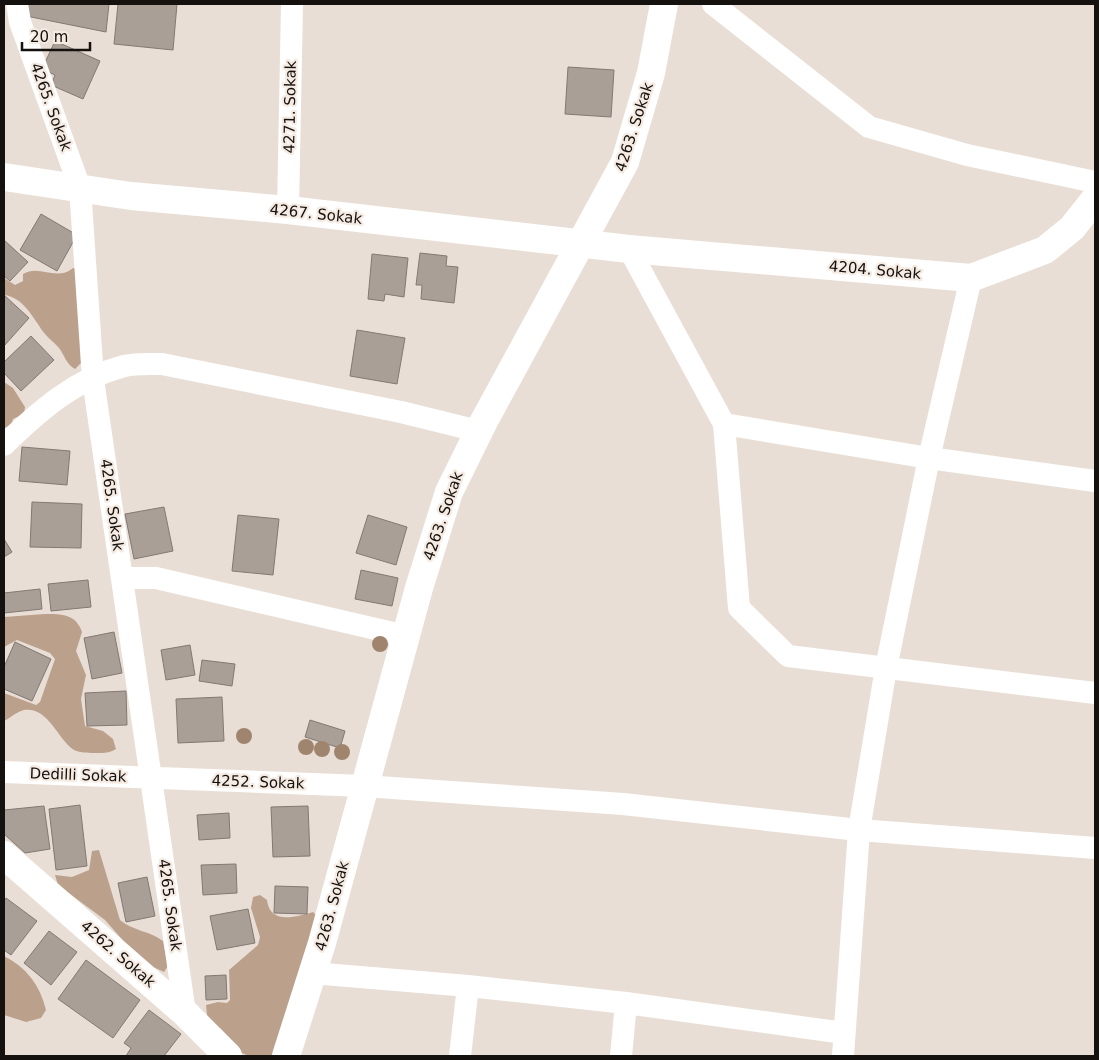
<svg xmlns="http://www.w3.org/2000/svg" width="1099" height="1060" viewBox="0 0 1099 1060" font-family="'DejaVu Sans',sans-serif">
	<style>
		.forest { fill: #bba18c }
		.building { fill: #aa9f97; stroke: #837972 }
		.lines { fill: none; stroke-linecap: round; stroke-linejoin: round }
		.street { stroke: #fff; stroke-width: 22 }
		.secondary { stroke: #fff; stroke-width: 28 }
		.tree { fill: #a0856e }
		.labels { text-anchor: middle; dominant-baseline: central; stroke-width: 4.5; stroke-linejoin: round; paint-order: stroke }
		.street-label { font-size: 15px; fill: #14110e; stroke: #f6ebe2 }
	</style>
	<rect width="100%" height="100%" fill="#e9ded5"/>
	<!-- forest -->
	<path class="forest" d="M73,268L78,269L81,363L75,369C66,364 65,356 59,348C55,343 49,339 45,334C34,320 24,297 4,295V278L15,285L23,281V274C40,264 56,282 73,268Z
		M4,382L13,388L25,407L24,414L13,419L11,426L4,428Z
		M45,614C62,614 76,614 82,632L76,651L86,675L81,699L85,726L103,731L113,739L116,749C110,753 104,753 97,753C90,753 80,753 74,750C57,739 49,707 24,710C18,711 10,718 4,721V693L36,705L40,702L55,659L50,653L17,640L4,647V617Z
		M99,850L120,920C133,931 150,931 163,941L168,966L164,972L151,966L127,945L105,920L58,885L55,875L72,877L89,870L92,851Z
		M260,895L267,900C270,925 296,917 313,912L318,917L277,1051L272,1056H249L242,1053L221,1029L213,1024L207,1015L206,1005L218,1002L227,1003L230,1000L229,970L258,945L260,937L251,908L253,897Z
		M4,956C26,967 40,985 46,1010L41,1018L26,1022L4,1015Z"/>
	<!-- building -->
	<path class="building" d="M25,4H109L106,32L26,16Z
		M118,4H177L173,50L114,44Z
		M55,41L100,61L83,99L51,85L55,75L42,69Z
		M568,67L614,70L611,117L565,114Z
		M41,214L77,235L57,271L20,250Z
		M4,240L28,262L10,281L4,276Z
		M420,253L447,256L446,266L458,267L454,303L421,299L422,285H416Z
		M372,254L408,258L404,297L385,294L384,301L368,299Z
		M4,295L29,318L4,346Z
		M357,330L405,338L397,384L350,376Z
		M31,336L54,360L21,391L4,373V362Z
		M22,447L70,451L67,485L19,481Z
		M32,502L82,504L81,548L30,547Z
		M164,507L173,551L134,559L125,514Z
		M238,515L279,519L273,575L232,571Z
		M368,515L407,527L396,565L356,553Z
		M4,539L12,552L4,557Z
		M361,570L398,578L392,606L355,599Z
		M88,580L91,607L51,611L48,584Z
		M40,589L42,609L4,613V593Z
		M114,632L122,673L92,679L84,638Z
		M15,642L51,659L32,701L4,689V667Z
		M190,645L195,675L166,680L161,650Z
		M202,660L235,664L232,686L199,681Z
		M126,691L127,725L87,726L85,693Z
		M222,697L224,741L178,743L176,699Z
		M310,720L345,731L340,748L305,737Z
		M80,805L87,866L56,870L49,809Z
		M44,806L50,849L25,853L4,834V810Z
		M308,806L310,856L273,857L271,807Z
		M229,813L230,838L199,840L197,815Z
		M236,864L237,893L203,895L201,865Z
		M147,877L155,916L126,922L118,883Z
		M275,886L308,887L307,914L274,913Z
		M6,898L37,921L11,955L4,950V901Z
		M248,909L255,943L217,950L210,916Z
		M49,931L77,952L51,985L24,963Z
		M86,960L140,1000L113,1038L58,999Z
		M226,975L227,999L206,1000L205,976Z
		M149,1010L181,1034L164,1056H126L131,1048L124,1043Z"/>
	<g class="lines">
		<!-- street -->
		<path class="street" d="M17,4L20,22L80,188L93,379L185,1013
			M713,4L869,127L967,155L1095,182
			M288,210L292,4
			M629,249L724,424L739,608L788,656L1095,693
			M724,424L929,458L1095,481
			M4,445C39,411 75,379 124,366C135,363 150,364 162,364L401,412L478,431
			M122,578H156L406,636
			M4,772L364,786L623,804L859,830L1095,848
			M312,973L468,986L626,1003L844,1033
			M460,1056L468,986
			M621,1056L626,1003
			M843,1056L859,830L886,668L929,458L971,278"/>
		<!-- secondary -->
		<path class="secondary" d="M4,177L131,196L288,210L629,249L971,278L1045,250L1072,228L1095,199
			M4,855L185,1013L228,1056
			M286,1056L322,943L419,588L449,492L484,421L625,162L651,73L664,4"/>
	</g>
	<!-- trees -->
	<g class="tree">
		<circle cx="380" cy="644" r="8"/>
		<circle cx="244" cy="736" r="8"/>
		<circle cx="306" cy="747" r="8"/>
		<circle cx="322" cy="749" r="8"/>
		<circle cx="342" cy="752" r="8"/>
	</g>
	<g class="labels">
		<!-- street labels -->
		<g class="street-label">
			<text transform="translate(51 107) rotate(70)">4265. Sokak</text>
			<text transform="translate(290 107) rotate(-89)">4271. Sokak</text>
			<text transform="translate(634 127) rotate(-72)">4263. Sokak</text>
			<text transform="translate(316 214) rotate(6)">4267. Sokak</text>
			<text transform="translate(875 270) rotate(5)">4204. Sokak</text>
			<text transform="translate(112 505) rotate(82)">4265. Sokak</text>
			<text transform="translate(443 516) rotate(-71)">4263. Sokak</text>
			<text transform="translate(78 775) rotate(2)">Dedilli Sokak</text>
			<text transform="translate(258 782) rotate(2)">4252. Sokak</text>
			<text transform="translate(170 905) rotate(82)">4265. Sokak</text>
			<text transform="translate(332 906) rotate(-75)">4263. Sokak</text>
			<text transform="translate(118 954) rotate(41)">4262. Sokak</text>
		</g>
	</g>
	<!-- border -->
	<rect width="1099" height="1060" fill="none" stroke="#14110e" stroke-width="10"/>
	<!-- scale -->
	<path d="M22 42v8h68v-8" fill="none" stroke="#14110e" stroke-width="2.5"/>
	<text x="30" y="42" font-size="15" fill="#14110e" stroke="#f6ebe2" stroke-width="4" paint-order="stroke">20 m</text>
</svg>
